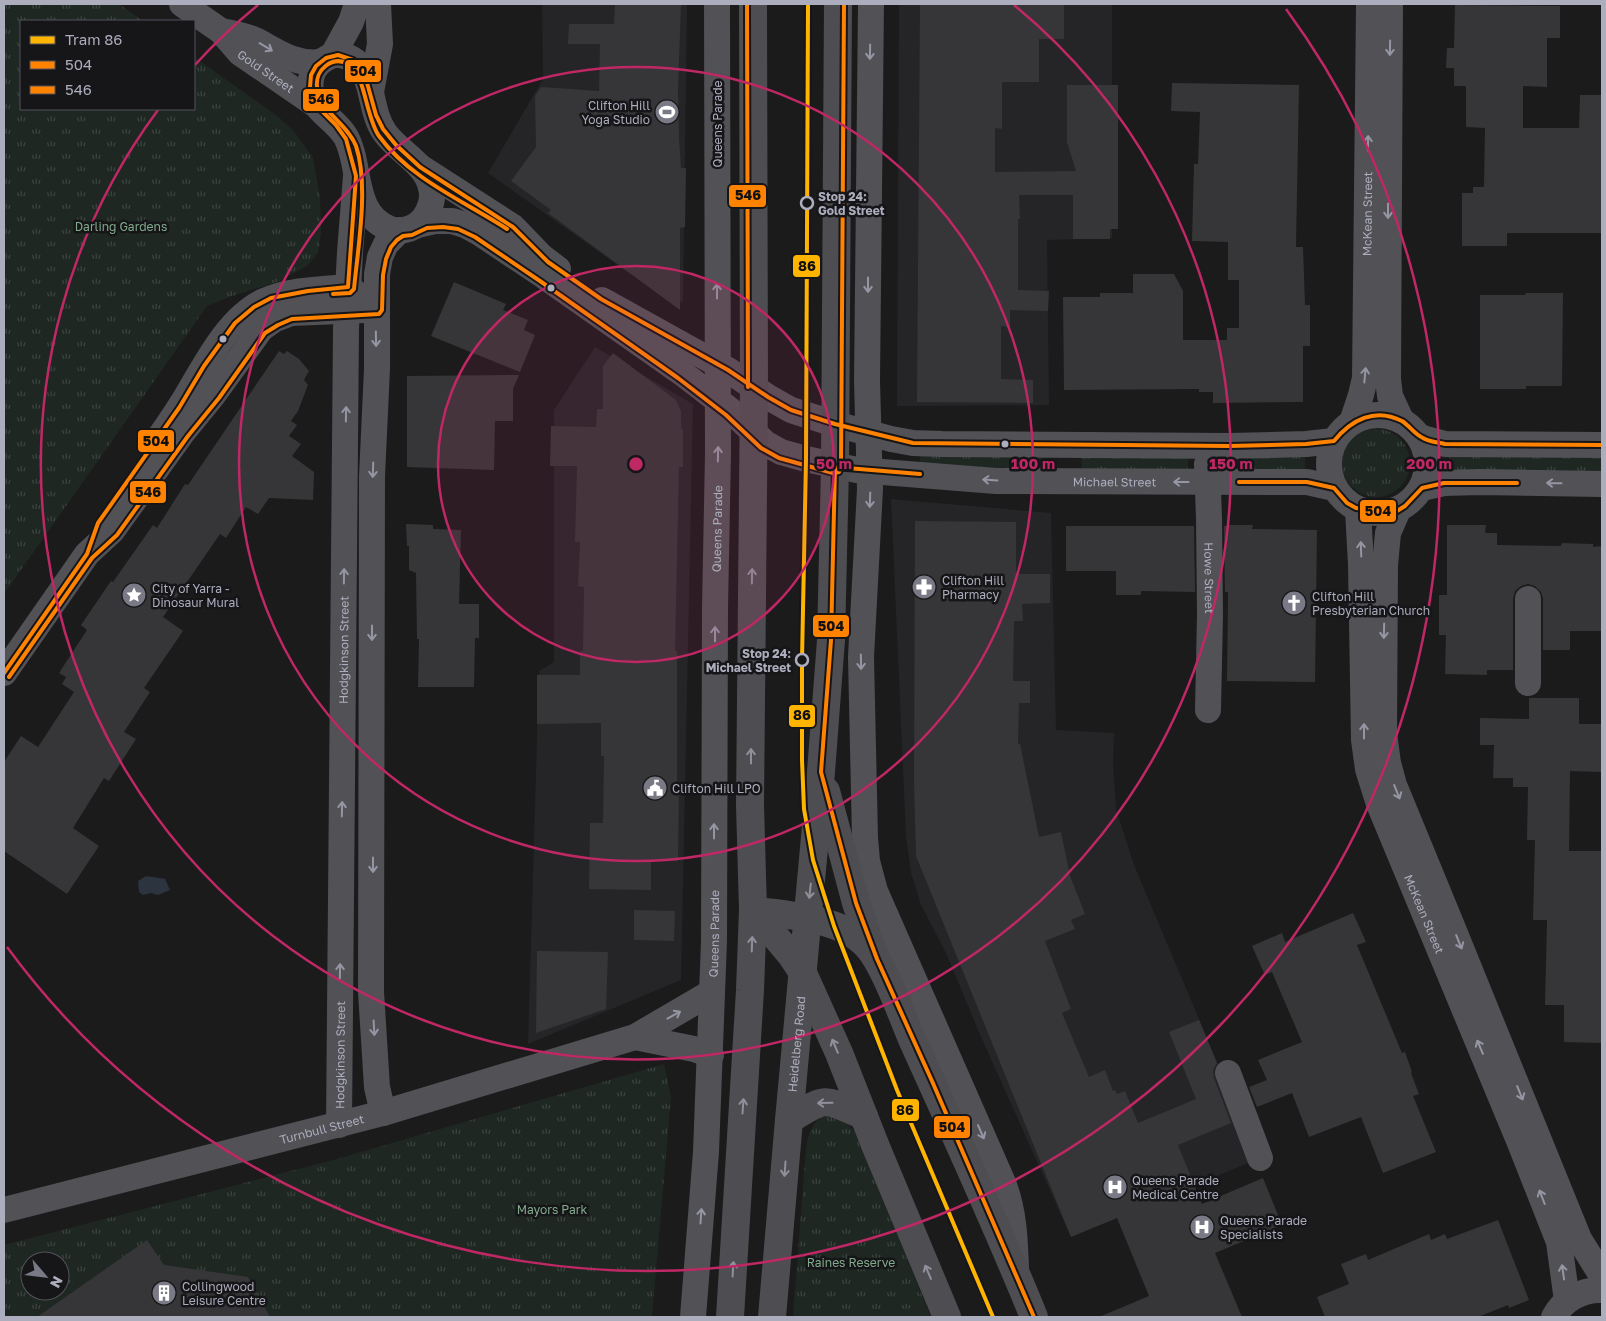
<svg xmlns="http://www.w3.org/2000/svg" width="1606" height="1321" viewBox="0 0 1606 1321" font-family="'Golos Text',sans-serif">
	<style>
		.built { fill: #252528 }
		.grass { fill: url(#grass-tufts); fill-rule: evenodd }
		.water { fill: #2c343f }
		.building { fill: #363638 }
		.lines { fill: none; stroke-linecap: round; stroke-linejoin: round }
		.minor { stroke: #515156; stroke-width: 26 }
		.major { stroke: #4e4e52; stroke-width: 28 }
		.bus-1-casing { stroke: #161518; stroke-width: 8 }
		.bus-2-casing { stroke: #161518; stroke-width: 8 }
		.bus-1 { stroke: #ff8200; stroke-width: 4 }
		.bus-2 { stroke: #ff8200; stroke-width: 4 }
		.tram-1-casing { stroke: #161518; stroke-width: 8 }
		.tram-1 { stroke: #ffb500; stroke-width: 4 }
		.oneway { stroke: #9596a3 }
		.oneway2 { stroke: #90909d }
		.ring { fill: none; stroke: #c02765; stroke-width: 2.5 }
		.stop-dot { fill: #161518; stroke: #acadbd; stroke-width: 2.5 }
		.bus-dot { fill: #acadbd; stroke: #161518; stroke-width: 2 }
		.labels { text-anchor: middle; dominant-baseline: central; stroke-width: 5; stroke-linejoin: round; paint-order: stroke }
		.street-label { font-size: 12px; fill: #acadbd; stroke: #161518 }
		.poi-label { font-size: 12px; fill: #acadbd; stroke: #161518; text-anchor: start }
		.stop-label { font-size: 12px; font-weight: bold; fill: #acadbd; stroke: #161518; text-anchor: start }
		.park-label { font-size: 12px; fill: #81aa8c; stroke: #161518 }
		.centre { fill: #c02765; stroke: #161518; stroke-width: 2.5 }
		.ring-label { font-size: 15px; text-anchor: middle; font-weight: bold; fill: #c02765; stroke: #161518; stroke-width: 5; stroke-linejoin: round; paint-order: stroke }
		.line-badge { stroke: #161518; stroke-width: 2 }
		.pale-badge-label { font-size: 14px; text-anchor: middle; font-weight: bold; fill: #111 }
	</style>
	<defs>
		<pattern id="grass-tufts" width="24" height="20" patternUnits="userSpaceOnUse" patternTransform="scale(1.25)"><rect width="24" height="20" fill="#1e2721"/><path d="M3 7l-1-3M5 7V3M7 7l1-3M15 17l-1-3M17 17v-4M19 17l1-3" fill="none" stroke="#3c443f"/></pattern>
	</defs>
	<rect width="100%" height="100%" fill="#1b1b1c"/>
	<!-- built -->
	<path class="built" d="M542,4H687L683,301L674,305L488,173L543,79Z
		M899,4H1112V238L1047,240L1049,405L897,406Z
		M595,347L693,404L681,980L528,1044L539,671L554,662V410Z
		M891,499L1051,513L1056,730L1114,733L1113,764L1116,809L1134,865L1218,1064L1255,1160L1071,1237L981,1037L946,953L921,905L911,873L906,837Z"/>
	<!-- grass -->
	<path class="grass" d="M4,4H119L143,21H21V109H194V57L276,115L293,130L313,158L320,197L321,233L318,253L307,266L277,282L229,297L207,306L4,594Z
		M1342 463a34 34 0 1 1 68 0a34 34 0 1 1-68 0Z
		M920,451H1044L1043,473L920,466Z
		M1081,452L1188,453V475L1082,474Z
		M1305,454V475L1231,476V455Z
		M1449,454L1602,455V478H1450Z
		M664,1064L671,1097L652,1317H4V1245L337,1159ZM30,1261H60V1291H30Z
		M824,1115C839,1116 846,1120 855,1132L931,1317H793L806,1148C809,1134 811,1123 824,1115Z"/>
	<!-- water -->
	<path class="water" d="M146,876L165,879L170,890L158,895L151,893L143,895L139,892L138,881Z"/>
	<!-- building -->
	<path class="building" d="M615,4H681L678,89L679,138L681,168H686L685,227L680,228V310L548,213L551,210L511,181L536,147L535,96L541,87L599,91L600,44H568L569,24H614Z
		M920,4H1064V39H1039V82H1002V129L995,128V172L1076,171L1067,142V85H1118V229H1110V239H1073V195H1019L1020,219H1018V290L1049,291L1048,311L1010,310V327L1001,326V379L1033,380V403L917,402Z
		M1455,5L1560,6V38H1547V87L1523,86V128H1579L1580,95H1602V233H1507V246H1462V193H1473V187H1484L1485,128L1466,127V86H1454V68H1446L1447,48H1454Z
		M1172,83L1299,85L1296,247H1303L1305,305H1310V346H1303V402L1213,403V392H1199V389L1064,390L1063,297H1100V293H1133V274H1174L1183,291V340H1227V328H1239V280H1228V242L1192,241L1194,164H1198L1200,112L1171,111Z
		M454,282L506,304L503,310L528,320L524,330L535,335L520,372L431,336Z
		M1525,293H1563L1562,386H1526V389H1480V295H1526Z
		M279,351L284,354L287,351L299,359L309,371L304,380L308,385L298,411L291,421L297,425L289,436L301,444L292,456L314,472L313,500L269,498L258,514L246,507L226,538L220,534L163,617L183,631L144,688L150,692L124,732L136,739L109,781L104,778L73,828L99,846L67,894L4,851V762L21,736L38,747L74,692L62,684L66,677L59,673L87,630L81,625L111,581L113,582L153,525L157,528L185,484L188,485Z
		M613,353L676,400L681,411V429H683V467H679L675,651H677V782H679L678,861H651V890L589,889L590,823H603L604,756H601V723L537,724V675H580V651H583L584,587L578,586L580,542H575L577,466H550L551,426L596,427L597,409H603V366Z
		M519,375L513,389V421H495L494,470L407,467V376Z
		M915,521L1016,522V574H1050V603L1022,604L1023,621H1014L1013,681H1030V703H1019L1018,744H1020L1039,837L1061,832L1070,876L1085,914L1071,920L1075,929L1045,941L1071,1009L1062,1013L1089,1077L1105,1070L1113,1091L1115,1090L1117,1094L1125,1091L1138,1123L1196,1099L1169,1032L1199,1020L1217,1063L1213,1070L1214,1078L1231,1123L1178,1145L1202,1204L1263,1178L1282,1225L1215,1253L1242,1317H1099L1149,1296L1117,1218L1071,1237L916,856L914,782Z
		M406,524L433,525V529L461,530L459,604H479V638H475L474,687H418L419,639H417L416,573L409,570V546H407Z
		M1229,525H1253L1252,529L1317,530L1315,682L1227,681L1228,595V592H1225L1224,526H1229Z
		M1447,525H1486L1485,533H1497V545L1561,546L1562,543L1593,544V547L1602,546L1601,631H1570V650H1543V599L1541,592L1535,586L1528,584L1521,586L1515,591L1513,599V670H1487V675L1445,674L1446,635H1439V595H1447Z
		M1066,526H1194L1195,592L1141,591V595H1116V571H1066Z
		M1529,698H1579V724H1602L1601,772L1570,771L1569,851H1602V1043L1564,1042V1005H1545L1547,920H1533L1535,840H1527L1528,787H1513V778H1493L1494,745H1480V718L1529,719Z
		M634,910L675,911L674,941L634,940Z
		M1353,913L1366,942L1357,945L1402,1053L1405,1052L1412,1072L1411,1073L1419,1094L1413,1096L1436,1152L1383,1173L1361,1117L1309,1137L1292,1093L1257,1107L1249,1087L1267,1080L1258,1060L1302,1042L1272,972L1265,975L1252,946L1282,933L1285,942Z
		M537,951L608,952L606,1009L536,1033Z
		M1498,1220L1529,1300L1509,1308L1508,1305L1478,1317H1325L1317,1297L1349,1284L1341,1264L1366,1254L1368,1260L1429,1234L1431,1240L1445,1234L1447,1239Z
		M147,1240L164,1265L248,1277L270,1317H37Z"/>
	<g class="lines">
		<!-- minor -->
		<g class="minor">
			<path id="s1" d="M182,4L221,31L240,53L316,105"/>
			<path d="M871,4L867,381L870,489L861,657L865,838L867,861L875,891L1004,1185C1014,1212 1015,1240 1016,1268"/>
			<path d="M1390,4L1388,379L1390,396L1401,420"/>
			<path d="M221,31C233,33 244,35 255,40C277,51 294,65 320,62"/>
			<path d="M333,55C344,54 353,58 360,66C374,83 370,112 385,133C401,155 433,166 432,198C431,207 426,218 418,224C410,230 400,232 390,229C351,214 362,167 346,137C333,115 306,110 311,79C313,66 322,60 333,55Z"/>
			<path d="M333,55L351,22L357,4"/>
			<path d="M371,92L380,44L378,4"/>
			<path d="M420,167L513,227L541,256L558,269"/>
			<path id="s2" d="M417,225L435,221H452L465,225L478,232L544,276L682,373L730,410L765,443L781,452L806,459L857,470L996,481L1307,482L1334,488"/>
			<path d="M602,300L728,370L768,397L791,410L835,424L891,439L913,443L942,444L1229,446L1306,444L1334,441"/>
			<circle cx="1378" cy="464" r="49"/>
			<path id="s3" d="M1352,422L1361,395L1365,378L1369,4"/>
			<path d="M161,435C170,422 178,410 186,397C206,364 227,320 262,302C287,290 320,289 348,287L362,298"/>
			<path d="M1419,437L1445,444L1602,445"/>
			<path id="s4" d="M1207,464L1209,518L1210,615L1208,710"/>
			<path d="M1422,488L1444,483L1480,482L1602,484"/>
			<path id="s5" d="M1358,510L1361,564L1364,740L1368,769L1379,804L1520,1143L1559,1242L1567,1301"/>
			<path d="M1398,510L1388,533L1385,565L1384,733L1388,763L1394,785L1452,926L1579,1239L1602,1276"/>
			<path d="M1528,599V683"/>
			<path d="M4,673L87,554L112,531L183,432L214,394L261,329L275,319L291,313L365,310"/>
			<path d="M635,1037L694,1049L711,1055"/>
			<path d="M1228,1073L1260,1158"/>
			<path d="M383,1113L377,1087L371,992L372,476L377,369V274L380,257L386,244L400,230"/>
			<path id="s6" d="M339,1125L346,329L350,252L356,176"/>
			<path id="s7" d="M4,1210L383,1113L635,1037L712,992"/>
			<path id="s8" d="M693,1317L706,1152L714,941L715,608L718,453L717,4"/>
			<path d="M1554,1317C1563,1300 1582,1289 1602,1290"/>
		</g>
		<!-- major -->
		<g class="major">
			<path d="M826,791L856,903L873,951"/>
			<path d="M753,910C790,916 836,917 864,943C882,959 901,1013 911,1037C953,1130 996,1223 1034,1317"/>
			<path d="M753,910L791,955L803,973L839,1053L876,1147L947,1317"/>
			<path d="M789,1120C827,1096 823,1098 864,1116"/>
			<path d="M730,1317L750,990L753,910L750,805L754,387L753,4"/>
			<path id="s9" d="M772,1317L789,1120L821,772L831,640L835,467L838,4"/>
		</g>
		<defs>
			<path id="bus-1" d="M920,474L835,467L831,640L821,772L856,903L877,959L932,1081L1034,1317
				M1239,482H1307L1334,488L1347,503L1356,508L1388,512L1397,511L1405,506L1422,488L1444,483H1517
				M4,673L87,554L98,523L179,408L204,366L235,323L254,307L271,298L308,291L348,287L356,176L346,139L336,125L316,105L310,87L311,75L316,66L326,58L338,55L353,60L364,72L376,115L383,129L396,145L420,167L513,227L548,262L601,299L728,370L768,397L791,410L835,424L913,443L1229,446L1306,444L1334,441C1351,420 1375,407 1402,421C1410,426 1414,434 1423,438C1429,442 1438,442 1445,444L1602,445"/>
			<path id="bus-2" d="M747,4L748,387
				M333,294L350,293L354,289C358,247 369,185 356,146C348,124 318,110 317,87C315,70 332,55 349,64C365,74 366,118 379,136C410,179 464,201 507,229
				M9,677L92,558L117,535L188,436L219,398L265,333L278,325L292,319L379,314L382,310L383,275L386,259L391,247L397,240L403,236L412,235L427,228L443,227L458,229L475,237L540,281L678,378L726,415L761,448L779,458L833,473L839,472L841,467L844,4"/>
		</defs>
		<!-- bus-1 casing -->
		<use href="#bus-1" class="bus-1-casing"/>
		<!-- bus-2 casing -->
		<use href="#bus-2" class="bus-2-casing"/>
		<!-- bus-1 -->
		<use href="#bus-1" class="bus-1"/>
		<!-- bus-2 -->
		<use href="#bus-2" class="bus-2"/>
		<defs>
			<path id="tram-1" d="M808,4L806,459L802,660V760L804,809L813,860L834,926L897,1090L993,1317"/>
		</defs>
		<!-- tram-1 casing -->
		<use href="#tram-1" class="tram-1-casing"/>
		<!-- tram-1 -->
		<use href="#tram-1" class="tram-1"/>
	</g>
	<!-- one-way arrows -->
	<defs><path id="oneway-shaft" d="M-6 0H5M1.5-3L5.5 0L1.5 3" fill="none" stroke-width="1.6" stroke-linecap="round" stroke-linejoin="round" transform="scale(1.25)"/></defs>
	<g class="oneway">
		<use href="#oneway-shaft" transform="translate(266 47) rotate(31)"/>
		<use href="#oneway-shaft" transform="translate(1390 48) rotate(91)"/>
		<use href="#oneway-shaft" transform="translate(870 52) rotate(91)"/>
		<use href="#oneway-shaft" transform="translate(1368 143) rotate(-89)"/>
		<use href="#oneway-shaft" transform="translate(1388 211) rotate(90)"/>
		<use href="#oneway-shaft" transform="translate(868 285) rotate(90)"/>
		<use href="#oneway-shaft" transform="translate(717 291) rotate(-90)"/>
		<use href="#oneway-shaft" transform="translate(376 339) rotate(89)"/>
		<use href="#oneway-shaft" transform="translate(1365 375) rotate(-85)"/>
		<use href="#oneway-shaft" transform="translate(346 414) rotate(-89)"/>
		<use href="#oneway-shaft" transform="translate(718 454) rotate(-89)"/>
		<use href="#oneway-shaft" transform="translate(373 470) rotate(92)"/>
		<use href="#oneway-shaft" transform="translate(990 480) rotate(-176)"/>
		<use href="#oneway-shaft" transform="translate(1181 482) rotate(-180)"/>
		<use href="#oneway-shaft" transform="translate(1554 483) rotate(-179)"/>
		<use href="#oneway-shaft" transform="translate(870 500) rotate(92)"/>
		<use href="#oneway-shaft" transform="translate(1361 549) rotate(-92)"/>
		<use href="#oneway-shaft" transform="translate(344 576) rotate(-89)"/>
		<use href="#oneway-shaft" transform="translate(1384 631) rotate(91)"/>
		<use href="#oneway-shaft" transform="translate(372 633) rotate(90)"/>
		<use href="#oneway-shaft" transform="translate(715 634) rotate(-90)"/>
		<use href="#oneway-shaft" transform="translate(861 662) rotate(89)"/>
		<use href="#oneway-shaft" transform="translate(1364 731) rotate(-90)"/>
		<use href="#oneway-shaft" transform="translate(1397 792) rotate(68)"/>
		<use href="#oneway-shaft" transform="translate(342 809) rotate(-89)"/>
		<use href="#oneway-shaft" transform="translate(714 831) rotate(-90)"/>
		<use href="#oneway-shaft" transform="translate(373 865) rotate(90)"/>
		<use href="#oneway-shaft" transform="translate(1459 942) rotate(68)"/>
		<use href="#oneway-shaft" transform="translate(340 971) rotate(-89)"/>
		<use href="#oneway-shaft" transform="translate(674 1015) rotate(-29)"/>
		<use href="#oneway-shaft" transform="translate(374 1028) rotate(87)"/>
		<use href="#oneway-shaft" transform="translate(1480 1047) rotate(-113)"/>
		<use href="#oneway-shaft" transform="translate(1520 1093) rotate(68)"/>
		<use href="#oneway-shaft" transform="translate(981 1132) rotate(66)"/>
		<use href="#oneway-shaft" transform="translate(1542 1197) rotate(-111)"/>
		<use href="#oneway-shaft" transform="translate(701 1216) rotate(-86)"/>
		<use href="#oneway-shaft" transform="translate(1563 1272) rotate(-98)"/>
	</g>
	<g class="oneway2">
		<use href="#oneway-shaft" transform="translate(752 576) rotate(-89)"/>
		<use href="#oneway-shaft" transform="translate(751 756) rotate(-90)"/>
		<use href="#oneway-shaft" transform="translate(810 891) rotate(96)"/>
		<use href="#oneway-shaft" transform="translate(752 944) rotate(-88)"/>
		<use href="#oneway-shaft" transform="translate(835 1046) rotate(-113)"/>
		<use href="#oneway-shaft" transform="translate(825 1103) rotate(179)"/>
		<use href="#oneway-shaft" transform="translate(743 1106) rotate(-86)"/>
		<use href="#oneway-shaft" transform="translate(785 1169) rotate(94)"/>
		<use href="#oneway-shaft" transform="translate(733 1269) rotate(-87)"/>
		<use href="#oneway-shaft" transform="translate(928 1272) rotate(-113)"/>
	</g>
	<!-- distance rings -->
	<circle cx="636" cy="464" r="198" fill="#c02765" fill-opacity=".12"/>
	<g class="ring">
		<circle cx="636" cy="464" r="198"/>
		<circle cx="636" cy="464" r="397"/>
		<path d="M194 66A595 595 0 0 1 258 5M1014 5A595 595 0 1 1 158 110"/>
		<path d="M1286 9A793 793 0 0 1 7 947"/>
	</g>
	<!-- icons -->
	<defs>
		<symbol id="stadium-disc" viewBox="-11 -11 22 22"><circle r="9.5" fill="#797a85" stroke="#161518"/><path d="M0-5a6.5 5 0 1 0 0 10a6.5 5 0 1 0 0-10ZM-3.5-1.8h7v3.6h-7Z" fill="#fff"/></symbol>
		<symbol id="pharmacy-disc" viewBox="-11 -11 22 22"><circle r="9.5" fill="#797a85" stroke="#161518"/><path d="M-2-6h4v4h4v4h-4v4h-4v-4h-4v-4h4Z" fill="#fff"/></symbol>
		<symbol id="sight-disc" viewBox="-11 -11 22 22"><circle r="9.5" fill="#797a85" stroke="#161518"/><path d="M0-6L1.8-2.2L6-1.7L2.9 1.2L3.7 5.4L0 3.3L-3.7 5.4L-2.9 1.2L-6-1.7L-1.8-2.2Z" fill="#fff"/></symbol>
		<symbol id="church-disc" viewBox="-11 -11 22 22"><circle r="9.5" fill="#797a85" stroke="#161518"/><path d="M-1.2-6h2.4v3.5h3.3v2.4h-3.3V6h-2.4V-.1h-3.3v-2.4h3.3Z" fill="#fff"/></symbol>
		<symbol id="civic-disc" viewBox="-11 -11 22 22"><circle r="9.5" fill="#797a85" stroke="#161518"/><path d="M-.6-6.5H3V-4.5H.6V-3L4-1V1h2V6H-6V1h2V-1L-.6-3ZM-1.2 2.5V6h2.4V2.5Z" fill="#fff"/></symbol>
		<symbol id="hospital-disc" viewBox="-11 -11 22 22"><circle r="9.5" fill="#797a85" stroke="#161518"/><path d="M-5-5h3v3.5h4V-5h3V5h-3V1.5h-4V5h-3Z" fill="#fff"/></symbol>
		<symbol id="building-disc" viewBox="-11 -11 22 22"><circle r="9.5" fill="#797a85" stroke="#161518"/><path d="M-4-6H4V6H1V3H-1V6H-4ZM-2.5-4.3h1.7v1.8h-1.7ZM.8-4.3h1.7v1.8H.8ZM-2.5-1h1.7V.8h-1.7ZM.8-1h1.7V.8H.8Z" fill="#fff"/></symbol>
	</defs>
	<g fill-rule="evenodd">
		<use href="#stadium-disc" x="653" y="98" width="28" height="28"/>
		<use href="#pharmacy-disc" x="910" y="573" width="28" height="28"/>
		<use href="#sight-disc" x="120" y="581" width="28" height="28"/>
		<use href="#church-disc" x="1280" y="589" width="28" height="28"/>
		<use href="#civic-disc" x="641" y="774" width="28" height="28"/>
		<use href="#hospital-disc" x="1101" y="1173" width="28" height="28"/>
		<use href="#hospital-disc" x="1188" y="1213" width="28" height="28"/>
		<use href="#building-disc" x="150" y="1279" width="28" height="28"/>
	</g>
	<!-- markers -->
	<g class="stop-dot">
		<circle cx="807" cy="203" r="6"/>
		<circle cx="802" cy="660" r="6"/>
	</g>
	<g class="bus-dot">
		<circle cx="551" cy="288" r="4.5"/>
		<circle cx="223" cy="339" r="4.5"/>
		<circle cx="1005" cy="444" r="4.5"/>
	</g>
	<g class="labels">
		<!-- street labels -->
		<g class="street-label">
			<text stroke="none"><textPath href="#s1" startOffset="108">Gold Street</textPath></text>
			<text transform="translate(717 124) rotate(-90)">Queens Parade</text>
			<text stroke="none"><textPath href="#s3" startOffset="210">McKean Street</textPath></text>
			<text stroke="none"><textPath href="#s2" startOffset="775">Michael Street</textPath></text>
			<text stroke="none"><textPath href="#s8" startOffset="789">Queens Parade</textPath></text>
			<text stroke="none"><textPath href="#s4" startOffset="114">Howe Street</textPath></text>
			<text stroke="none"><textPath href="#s6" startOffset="475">Hodgkinson Street</textPath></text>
			<text stroke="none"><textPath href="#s5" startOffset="415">McKean Street</textPath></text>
			<text stroke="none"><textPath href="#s8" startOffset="384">Queens Parade</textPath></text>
			<text stroke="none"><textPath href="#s9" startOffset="274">Heidelberg Road</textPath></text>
			<text stroke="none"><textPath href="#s6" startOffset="70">Hodgkinson Street</textPath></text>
			<text stroke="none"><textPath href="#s7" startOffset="328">Turnbull Street</textPath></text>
		</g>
		<!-- poi labels -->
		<g class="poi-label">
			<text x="650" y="105" text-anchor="end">Clifton Hill<tspan x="650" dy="14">Yoga Studio</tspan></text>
			<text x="942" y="580">Clifton Hill<tspan x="942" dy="14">Pharmacy</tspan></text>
			<text x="152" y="588">City of Yarra -<tspan x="152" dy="14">Dinosaur Mural</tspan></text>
			<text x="1312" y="596">Clifton Hill<tspan x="1312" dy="14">Presbyterian Church</tspan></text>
			<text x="672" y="788">Clifton Hill LPO</text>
			<text x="1132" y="1180">Queens Parade<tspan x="1132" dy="14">Medical Centre</tspan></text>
			<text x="1220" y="1220">Queens Parade<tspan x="1220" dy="14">Specialists</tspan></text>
			<text x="182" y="1286">Collingwood<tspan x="182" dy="14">Leisure Centre</tspan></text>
		</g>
		<!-- stop labels -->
		<g class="stop-label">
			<text x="818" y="196">Stop 24:<tspan x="818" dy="14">Gold Street</tspan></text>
			<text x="791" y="653" text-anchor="end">Stop 24:<tspan x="791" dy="14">Michael Street</tspan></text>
		</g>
		<!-- park labels -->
		<g class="park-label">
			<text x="121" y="226">Darling Gardens</text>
			<text x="552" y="1209">Mayors Park</text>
			<text x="851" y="1262">Raines Reserve</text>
		</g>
	</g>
	<circle cx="636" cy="464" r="8" class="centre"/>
	<g class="ring-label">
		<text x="834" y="469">50 m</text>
		<text x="1033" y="469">100 m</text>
		<text x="1231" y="469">150 m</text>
		<text x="1429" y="469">200 m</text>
	</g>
	<g class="line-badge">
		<rect x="344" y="59" width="38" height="24" rx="5" fill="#ff8200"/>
		<rect x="302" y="88" width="38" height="24" rx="5" fill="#ff8200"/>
		<rect x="728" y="184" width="39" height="24" rx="5" fill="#ff8200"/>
		<rect x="792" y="254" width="29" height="24" rx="5" fill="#ffb500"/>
		<rect x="137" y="429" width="38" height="24" rx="5" fill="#ff8200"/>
		<rect x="129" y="480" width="38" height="24" rx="5" fill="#ff8200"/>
		<rect x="1359" y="499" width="38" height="24" rx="5" fill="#ff8200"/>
		<rect x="812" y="614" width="38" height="24" rx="5" fill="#ff8200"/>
		<rect x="788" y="704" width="28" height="24" rx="5" fill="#ffb500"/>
		<rect x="891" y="1098" width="29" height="24" rx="5" fill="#ffb500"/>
		<rect x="933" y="1115" width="38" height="24" rx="5" fill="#ff8200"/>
	</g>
	<g class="pale-badge-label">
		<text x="363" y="76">504</text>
		<text x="321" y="104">546</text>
		<text x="748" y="200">546</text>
		<text x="807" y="271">86</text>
		<text x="156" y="446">504</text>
		<text x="148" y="497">546</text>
		<text x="1378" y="516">504</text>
		<text x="831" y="631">504</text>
		<text x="802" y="720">86</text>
		<text x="905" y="1115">86</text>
		<text x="952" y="1132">504</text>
	</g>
	<!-- border -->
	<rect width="1606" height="1321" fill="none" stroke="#acadbd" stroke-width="10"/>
	<!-- legend -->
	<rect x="20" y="20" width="175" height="90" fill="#161518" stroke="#52525a"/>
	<rect x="30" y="36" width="25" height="8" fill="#ffb500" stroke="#52525a"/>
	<text x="65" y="45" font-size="15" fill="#acadbd">Tram 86</text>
	<rect x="30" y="61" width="25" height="8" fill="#ff8200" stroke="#52525a"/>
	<text x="65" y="70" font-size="15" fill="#acadbd">504</text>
	<rect x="30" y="86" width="25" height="8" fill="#ff8200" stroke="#52525a"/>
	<text x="65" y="95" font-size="15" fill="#acadbd">546</text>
	<!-- north arrow -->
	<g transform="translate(45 1276) rotate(118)"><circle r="24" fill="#161518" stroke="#52525a"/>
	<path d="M0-4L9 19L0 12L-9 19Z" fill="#797a85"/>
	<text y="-8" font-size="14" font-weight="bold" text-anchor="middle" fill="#acadbd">N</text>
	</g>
</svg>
